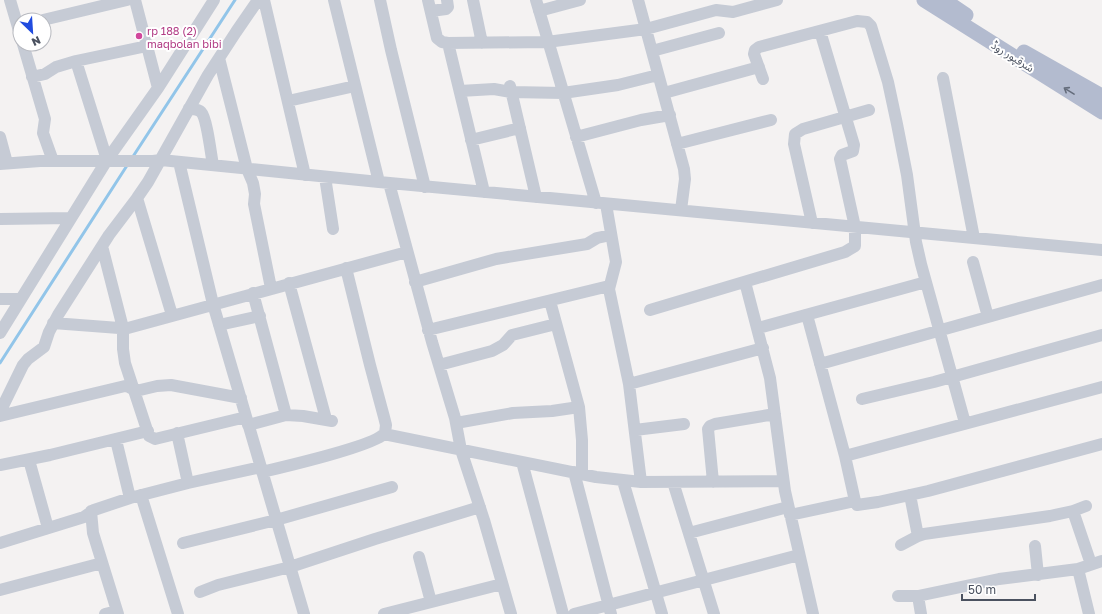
<svg xmlns="http://www.w3.org/2000/svg" width="1102" height="614" viewBox="0 0 1102 614" font-family="'Golos Text','Noto Sans Arabic',sans-serif">
	<style>
		.lines { fill: none; stroke-linecap: round; stroke-linejoin: round }
		.stream { stroke: #92c5e9; stroke-width: 3 }
		.minor { stroke: #c6cbd5; stroke-width: 12 }
		.major { stroke: #b3bbcf; stroke-width: 15 }
		.oneway { stroke: #646c7b }
		.hotel-dot { fill: #d1479c; stroke: #fff; stroke-width: 1.5 }
		.labels { text-anchor: middle; dominant-baseline: central; stroke-width: 4; stroke-linejoin: round; paint-order: stroke }
		.hotel-label { font-size: 11px; fill: #b23c85; stroke: #fff; text-anchor: start }
		.street-label { font-size: 11px; fill: #4a515f; stroke: #fff }
	</style>
	<rect width="100%" height="100%" fill="#f4f2f2"/>
	<g class="lines">
		<!-- stream -->
		<path class="stream" d="M132,158L235,0
			M0,363L128,164"/>
		<!-- minor -->
		<path class="minor" d="M10,0L20,34
			M135,0L158,88
			M264,0L305,175
			M334,0L379,182
			M380,0L391,50L425,187
			M428,0L437,38L442,42L448,43L547,42L646,29L716,10L733,12L777,0
			M473,0L482,43
			M536,0L596,203
			M638,0L684,169L685,179L681,210
			M431,11L446,9L448,7L447,0
			M539,11L580,0
			M43,20L127,0
			M448,43L484,192
			M23,44L45,119L43,133L53,161
			M652,51L719,33
			M219,58L247,169L253,183L255,194L254,204L271,288
			M76,61L107,160
			M32,77L45,74L56,67L76,61L147,46
			M943,78L974,238
			M763,79L754,54L755,50L759,47L857,21L867,22L871,26L888,82L897,124L907,175L916,242L921,264L965,423
			M510,86L536,197
			M460,91L494,89L511,92L563,93L618,85L658,75
			M664,93L759,67
			M288,101L355,86
			M189,108C192,109 198,109 201,112C207,118 211,155 213,165
			M0,137L7,163
			M576,137L641,120L670,115
			M471,140L520,128
			M677,144L771,120
			M179,162L213,304L304,614
			M0,164L40,161H153L161,160L379,182L1102,250
			M325,177L333,229
			M389,183L432,342L455,418L461,450L484,520L511,614
			M137,198L172,315
			M606,204L616,262L609,289L629,384L641,482
			M0,219L71,218
			M812,223L794,144L795,134L803,129L869,110
			M102,246L123,328V349L125,363L149,436L155,439L246,417
			M973,262L988,317
			M415,282L496,259L587,244L597,238L611,235
			M745,282L770,378L785,491L813,614
			M289,283L326,419
			M253,293L286,415
			M0,299H21
			M550,301L579,407L582,440V474
			M650,310L845,252L855,246V227L840,159L842,155L853,151L854,145L820,31
			M807,315L845,456L855,501L857,505L878,502L928,491L1102,444
			M53,323L119,328H128L407,252
			M219,325L260,316
			M758,328L926,282
			M428,330L609,286
			M0,333L107,160L158,88L214,0
			M820,364L1102,285
			M439,365L492,351L503,345L512,335L556,324
			M629,384L763,348
			M862,399L934,382L1102,335
			M0,412L23,365L28,359L44,347L49,332L58,315L109,235L137,198L148,182L208,75L236,32L258,0
			M0,416L125,386L129,387L136,391L157,386L171,385L241,398
			M456,423L513,413L552,411L579,407
			M248,425L286,415L303,416L332,421
			M635,430L684,424
			M177,433L188,483
			M384,434L596,477L641,482L783,481
			M116,440L130,498
			M845,456L1102,387
			M29,460L48,528
			M522,462L563,614
			M0,465L50,455L148,431
			M262,472C283,467 375,446 385,433L386,425L384,417L370,365L346,268
			M574,472L611,614
			M623,481L662,614
			M673,482L714,614
			M713,482L708,429L710,426L715,424L775,414
			M141,495L178,614
			M910,495L918,536
			M91,511L93,533L118,614
			M1073,511L1091,564
			M790,515L855,501
			M689,533L788,507
			M0,543L84,517L94,510L130,498L188,483L261,467
			M183,543L276,520L392,487
			M901,545L918,536L924,534L1050,516L1073,511L1086,506
			M1035,546L1038,575
			M419,557L431,602
			M1078,569L1089,614
			M0,590L102,563
			M200,592L218,585L290,567L375,539L480,507
			M898,596H918L999,579L1078,569L1102,561
			M918,596L921,614
			M105,614L117,611
			M384,614L502,584
			M574,614L799,555"/>
		<!-- major -->
		<path class="major" d="M924,0L1102,112
			M944,0L966,15
			M1024,52L1102,96"/>
	</g>
	<!-- one-way arrows -->
	<defs><path id="oneway-shaft" d="M-6 0H5M1.5-3L5.5 0L1.5 3" fill="none" stroke-width="1.6" stroke-linecap="round" stroke-linejoin="round"/></defs>
	<use class="oneway" href="#oneway-shaft" transform="translate(1069 91) rotate(-148)"/>
	<!-- markers -->
	<circle class="hotel-dot" cx="139" cy="36" r="4"/>
	<g class="labels">
		<!-- hotel labels -->
		<g class="hotel-label">
			<text x="147" y="30">rp 188 (2)<tspan x="147" dy="13">maqbolan bibi</tspan></text>
		</g>
		<!-- street labels -->
		<g class="street-label">
			<text transform="translate(1013 56) rotate(32)">شرقپور روڈ</text>
		</g>
	</g>
	<!-- north arrow -->
	<g transform="translate(32 32) rotate(155)"><circle r="19" fill="#ffffff" stroke="#b7b9bf"/>
	<path d="M0-3L7 15L0 10L-7 15Z" fill="#214cdf"/>
	<text y="-6" font-size="11" font-weight="bold" text-anchor="middle" fill="#4a515f">N</text>
	</g>
	<!-- scale -->
	<path d="M962 594v6h73v-6" fill="none" stroke="#4a515f" stroke-width="2"/>
	<text x="968" y="594" font-size="12" fill="#4a515f" stroke="#ffffff" stroke-width="3" paint-order="stroke">50 m</text>
</svg>
